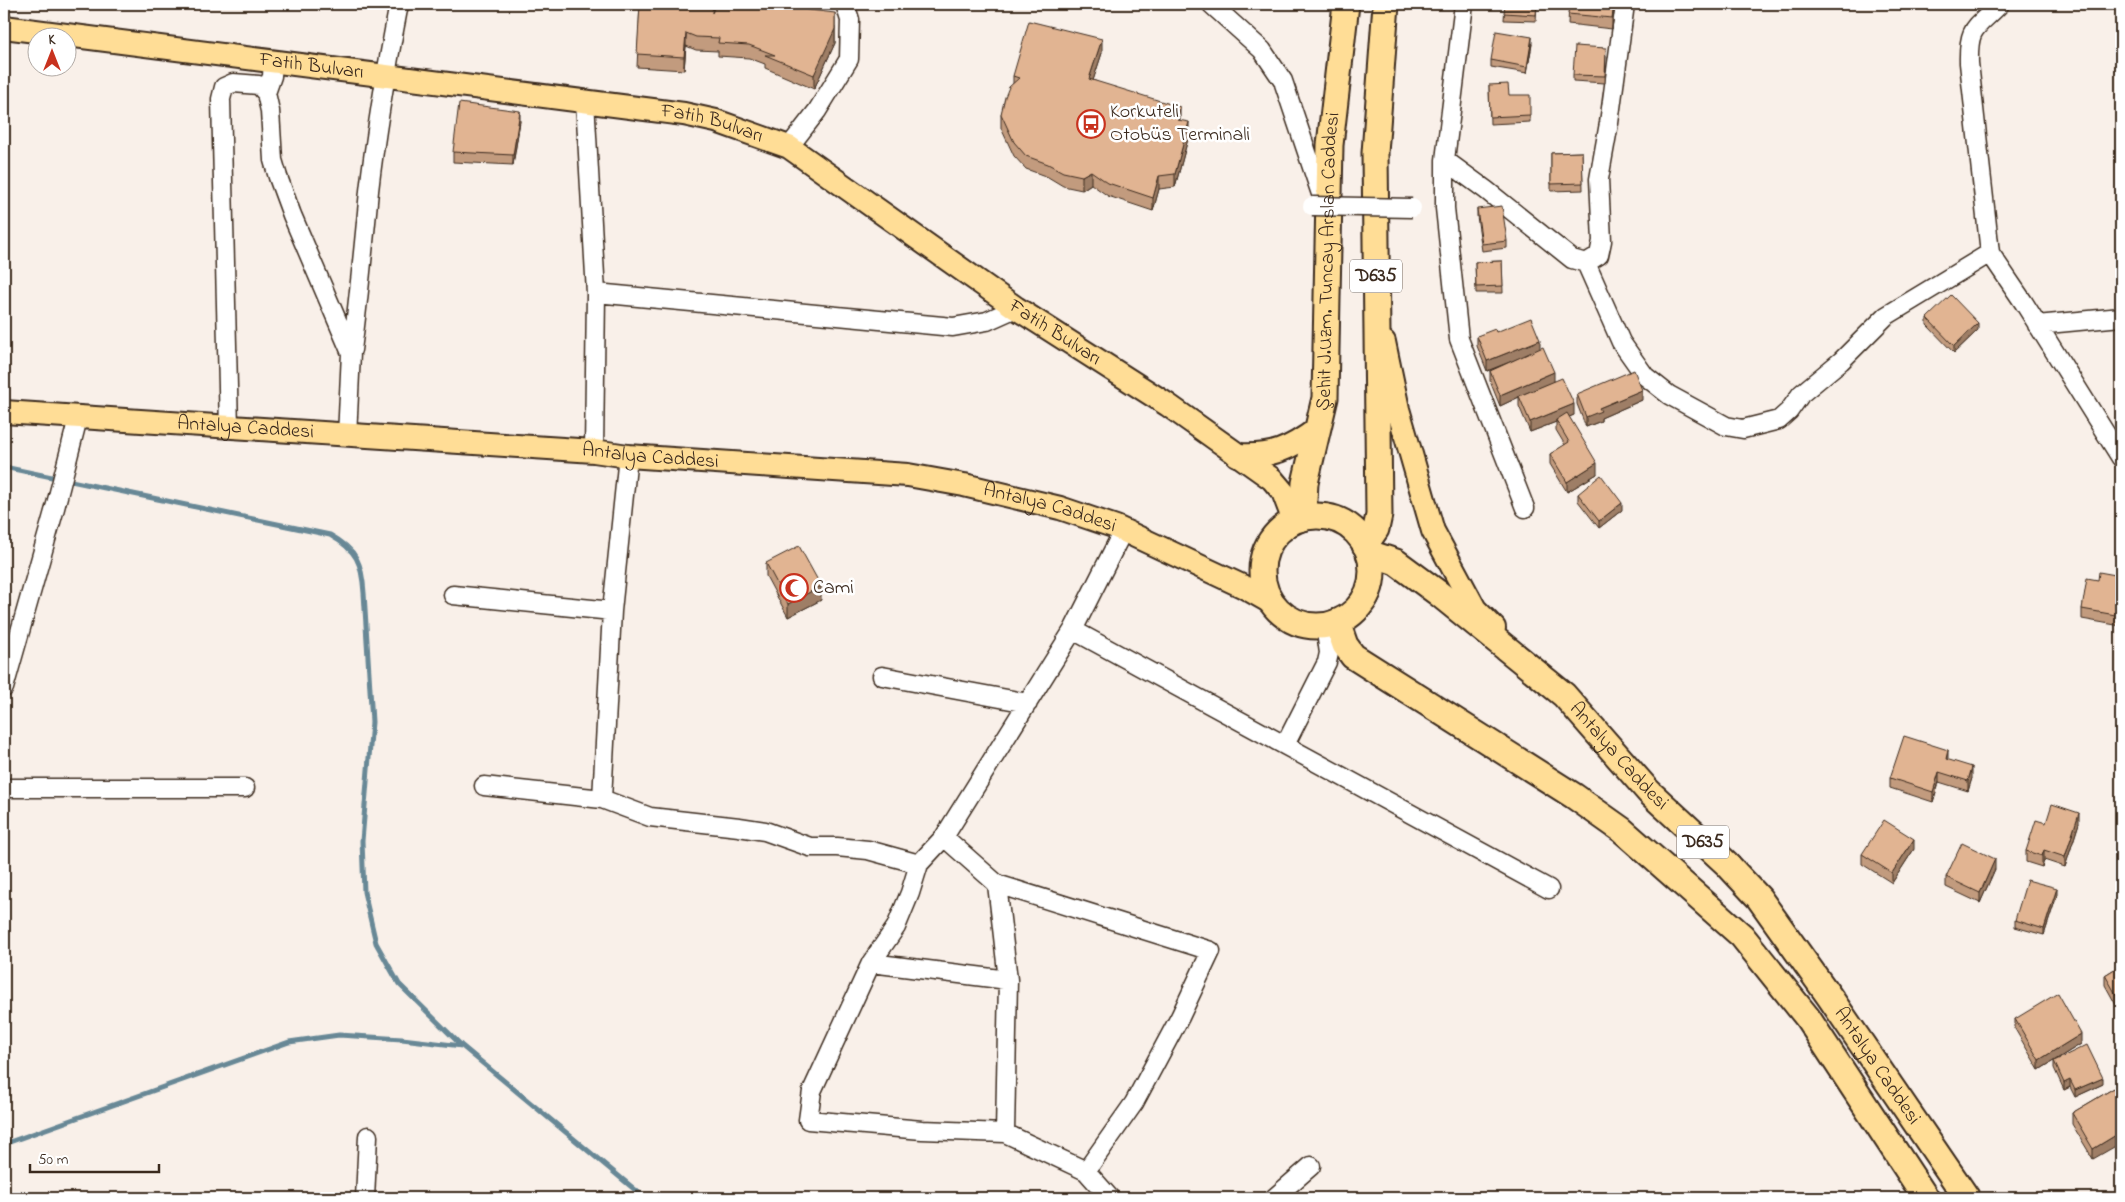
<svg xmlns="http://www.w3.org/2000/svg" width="2125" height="1202" viewBox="0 0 2125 1202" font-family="'Indie Flower',sans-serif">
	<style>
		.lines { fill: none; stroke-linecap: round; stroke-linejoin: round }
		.stream { stroke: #678896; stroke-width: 5 }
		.minor-casing { stroke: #3b2a1e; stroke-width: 21 }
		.major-casing { stroke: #3b2a1e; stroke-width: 26 }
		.highway-casing { stroke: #3b2a1e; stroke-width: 29 }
		.minor { stroke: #fff; stroke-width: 18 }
		.major { stroke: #ffdd96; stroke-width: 22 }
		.highway { stroke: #ffdd96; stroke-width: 25 }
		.minor-bridge-casing { stroke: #3b2a1e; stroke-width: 21; stroke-linecap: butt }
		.minor-bridge { stroke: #fff; stroke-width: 18 }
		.wall { fill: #c29b7e; stroke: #3b2a1e }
		.shaded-wall { fill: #9e7e66; stroke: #3b2a1e }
		.building { fill: #e1b492; stroke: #3b2a1e }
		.labels { text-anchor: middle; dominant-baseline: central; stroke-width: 5; stroke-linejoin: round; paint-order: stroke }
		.shield { fill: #fff; stroke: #766a62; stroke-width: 1 }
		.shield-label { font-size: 19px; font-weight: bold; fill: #3b2a1e }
		.street-label { font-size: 20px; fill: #3b2a1e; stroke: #fff }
		.poi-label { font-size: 20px; fill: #3b2a1e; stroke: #fff; text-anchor: start }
	</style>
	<rect width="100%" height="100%" fill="#f9f0e9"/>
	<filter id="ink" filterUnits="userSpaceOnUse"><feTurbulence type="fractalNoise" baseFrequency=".02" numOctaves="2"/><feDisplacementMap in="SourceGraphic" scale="10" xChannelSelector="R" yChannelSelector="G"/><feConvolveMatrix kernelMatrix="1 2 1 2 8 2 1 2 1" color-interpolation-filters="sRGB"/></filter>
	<g filter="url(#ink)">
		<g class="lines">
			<!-- stream -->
			<path class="stream" d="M4,467L330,535C357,550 362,563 364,593L372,722L362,841L364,892L376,943L399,984L462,1046L645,1198
				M4,1144L289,1042L339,1035L402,1039L462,1046"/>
			<defs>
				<path id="minor" d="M1211,4L1262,50L1283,81L1323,200
					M1464,4L1445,160V208L1459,339L1525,508
					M2000,4C1976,29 1968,25 1969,63L1990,253L2024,303L2121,458
					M266,93L272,76L273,61
					M585,101L596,293
					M789,147L817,111L849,59L850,20L845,4
					M1445,160L1486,190L1572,259L1586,263L1599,255L1602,241L1599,179L1609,123L1625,4
					M1586,263L1621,342L1645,376L1669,395L1726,426L1743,429L1779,420L1789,411L1801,394L1841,361L1886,316L1990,253
					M2037,325L2121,317
					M352,350C359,297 364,244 369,191C376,128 387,66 399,4
					M229,428L221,99L224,87L233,83L259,85L266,93L270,111L273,160L278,177L292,215L351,353L347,436
					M594,451L596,293L953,327L987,321L1016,308
					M453,595L612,611
					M1073,630L1549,889
					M882,676L1028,703
					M4,688L55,508L78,418
					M1285,745L1327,662L1329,653L1325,625
					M484,786L602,799L650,817L739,827L765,831L810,847H837L868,850L919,864
					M4,788H245
					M602,799L612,611L628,456
					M944,837L997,884L1008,980L1005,1133L1086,1171L1110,1198
					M997,884L1211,951L1180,1017L1134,1103L1086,1171
					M871,963L1008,980
					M1005,1133L922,1130L808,1120L812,1091L871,963L896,927L910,893L919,864L944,837L1073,630L1123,531
					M365,1198L368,1136
					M1274,1198L1311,1166"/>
				<g id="major">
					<path id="s1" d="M4,27L684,114L716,121L789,147L1016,308L1168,405L1272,479L1283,492L1294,521"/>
					<path d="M1384,342L1398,409L1433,531L1475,609L1494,628"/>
					<path id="s2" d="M4,412L594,451L628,456L908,475L964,485L1060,508L1116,527L1242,586L1272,603"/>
					<path d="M1237,455C1272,457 1289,450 1317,429"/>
				</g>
				<g id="highway">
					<circle cx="1317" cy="571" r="55"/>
					<path id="s3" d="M1303,518L1305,483L1325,398L1330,145L1346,4"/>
					<path d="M1365,545L1376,529L1379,515L1375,153L1386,4"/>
					<path id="s4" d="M1369,553L1396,562L1438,593L1564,695L1649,792L1726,863L1759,898L1829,996L1967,1198"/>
					<path d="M1337,622L1345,645L1353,656L1574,796L1622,830L1742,936L1807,1017L1926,1198"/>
				</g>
			</defs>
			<!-- minor casing -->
			<use href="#minor" class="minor-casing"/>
			<!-- major casing -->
			<use href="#major" class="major-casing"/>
			<!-- highway casing -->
			<use href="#highway" class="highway-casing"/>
			<!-- minor -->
			<use href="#minor" class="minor"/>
			<!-- major -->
			<use href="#major" class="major"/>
			<!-- highway -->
			<use href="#highway" class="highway"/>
			<defs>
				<path id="minor-bridge" d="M1312,206L1412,208"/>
			</defs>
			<!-- minor-bridge casing -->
			<use href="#minor-bridge" class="minor-bridge-casing"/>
			<!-- minor-bridge -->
			<use href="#minor-bridge" class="minor-bridge"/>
		</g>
		<!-- wall -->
		<path class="wall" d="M640,4H714L713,11L776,6L835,26V43L814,89L765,68V64L749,58L718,56V51L696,50L686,46L684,70L637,67Z
			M1505,4H1537L1536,21L1504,20Z
			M1569,4H1615L1612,29L1568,24Z
			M1532,44L1527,73L1491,67V60Z
			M1102,53L1093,80L1180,120L1189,135L1175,187L1159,189L1153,211L1108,196L1091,184L1082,190L1063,186L1048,177L1026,169L1014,156L1001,128V114L1013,83V76Z
			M1606,55L1605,83L1573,81V75Z
			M1489,85L1509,95L1530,115V122L1490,124Z
			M520,121L513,165L453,162V152Z
			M1582,152L1583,190L1551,191V153Z
			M1477,209L1507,241V248L1482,251L1477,216Z
			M1502,261L1503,293H1476L1475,262Z
			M1927,318L1978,330L1954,353L1927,325Z
			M1496,332L1540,349L1554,381L1574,415L1569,417L1597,474L1567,492L1550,464V454L1565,445L1556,430V422L1530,432L1519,406V397L1500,406L1490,381V371L1503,365L1487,371L1477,346V336Z
			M1577,394L1642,400L1601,418V421L1586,427L1577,404Z
			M1578,494L1622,510L1599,528L1578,501Z
			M766,563L821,600L788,617L766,576Z
			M2121,576V626L2082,619V609L2098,580Z
			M1948,760L1972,778L1968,791L1939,782L1933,802L1890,788V778Z
			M2046,823H2079L2065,867L2044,860L2042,867L2026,862V851Z
			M1914,849L1892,883L1862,864V854Z
			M1995,869L1980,903L1946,887V877Z
			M2057,895L2044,935L2015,927V920Z
			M2121,915V955H2119Z
			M2121,965V1014L2105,985V975Z
			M2015,1019L2081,1044L2039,1070L2015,1029Z
			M2054,1061L2103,1084L2075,1097L2070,1087L2064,1090L2054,1068Z
			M2121,1084L2093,1159L2072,1124V1113Z"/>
		<!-- shaded-wall -->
		<path class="shaded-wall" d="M1614,4H1615L1612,29V18Z
			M835,13V43L814,89V75Z
			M686,33V46L684,70V57Z
			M1532,37V44L1527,73V67Z
			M1102,39V53L1089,93V79Z
			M1180,107V120H1178Z
			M520,111V121L513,165V155Z
			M1189,122V135L1175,187V174Z
			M1091,171V184L1082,190V176Z
			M1159,176V189L1153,211V198Z
			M1978,323V330L1954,353V346Z
			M1540,340V350L1487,371V361Z
			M1554,372V382L1519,396V397L1500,406V395Z
			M1642,390V400L1601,418V421L1586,427V417L1599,408Z
			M1574,404V415L1557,422L1556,420V422L1530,432V422Z
			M1597,463V474L1567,492V482Z
			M1622,503V510L1599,528V521Z
			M821,586V600L788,617V604Z
			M1948,750V760L1946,759Z
			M1972,767V778L1968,791V781Z
			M1939,772V782L1933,802V792Z
			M2079,813V823L2065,867V857Z
			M1914,839V849L1892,883V873Z
			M2044,850V860L2042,867V856Z
			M1995,859V869L1980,903V893Z
			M2057,888V895L2044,935V929Z
			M2081,1034V1044L2039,1070V1060Z
			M2103,1078V1084L2075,1097V1090Z
			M2070,1080V1087L2064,1090V1083Z
			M2121,1132V1143L2093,1159V1149Z"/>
		<!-- building -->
		<path class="building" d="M640,4H713L712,13L716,4H776V6L835,13V29L814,75L765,55H775L749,45L718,43L719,38L696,37L686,33L684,57L637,54Z
			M1505,4H1537L1536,15L1504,13Z
			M1569,4H1614L1612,18L1568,14Z
			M1029,21L1102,39L1089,79L1180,107L1178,120L1189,122L1175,174L1159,176L1153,198L1108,183L1091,171L1082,176L1063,172L1048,164L1026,156L1014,142L1001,114L1005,97L1009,87L1019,78L1013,76Z
			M1496,31L1532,37L1527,67L1491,60Z
			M1575,46L1606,48L1605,76L1573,75Z
			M1508,84L1509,95H1530V115L1490,117L1489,85Z
			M459,103L520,111L513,155L453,152Z
			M1582,152L1583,183L1551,184V153Z
			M1502,206L1507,241L1482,244L1477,209Z
			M1502,261L1503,286L1476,287L1475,262Z
			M1951,295L1978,323L1954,346L1927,318Z
			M1531,318L1540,340L1487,361L1477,336L1495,329L1496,332Z
			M1543,347L1554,372L1500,395L1490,371Z
			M1634,370L1642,390L1599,408L1601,411L1586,417L1577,394Z
			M1562,378L1574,404L1530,422L1519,396Z
			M1567,413L1597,463L1567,482L1550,454L1569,442L1556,420Z
			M1601,475L1622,503L1599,521L1578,494Z
			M799,546L821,586L788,604L766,563Z
			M2099,572L2121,576V616L2082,609L2087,578L2098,580Z
			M1904,736L1948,750L1946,759L1972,767L1968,781L1939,772L1933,792L1890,778Z
			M2052,804L2079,813L2065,857L2044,850L2042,856L2026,851L2036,820L2046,823Z
			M1884,820L1914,839L1892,873L1862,854Z
			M1962,843L1995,859L1980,893L1946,877Z
			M2027,880L2057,888L2044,929L2015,920Z
			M2120,915H2121V948H2119Z
			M2121,965V1003L2105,975Z
			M2058,993L2081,1034L2039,1060L2015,1019Z
			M2087,1045L2103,1078L2075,1090L2070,1080L2064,1083L2054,1061Z
			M2121,1084V1132L2093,1149L2072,1113Z"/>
	</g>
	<!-- icons -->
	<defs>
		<symbol id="bus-ring" viewBox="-11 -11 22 22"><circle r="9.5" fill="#fff" stroke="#c8321e" stroke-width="1.5"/><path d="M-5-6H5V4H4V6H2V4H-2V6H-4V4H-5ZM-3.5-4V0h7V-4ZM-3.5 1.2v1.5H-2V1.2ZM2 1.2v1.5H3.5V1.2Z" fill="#c8321e"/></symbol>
		<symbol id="mosque-ring" viewBox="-11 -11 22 22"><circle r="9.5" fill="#fff" stroke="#c8321e" stroke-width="1.5"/><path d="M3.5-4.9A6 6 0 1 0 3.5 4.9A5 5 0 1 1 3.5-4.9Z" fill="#c8321e"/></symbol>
	</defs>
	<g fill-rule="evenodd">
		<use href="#bus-ring" x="1075" y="108" width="32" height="32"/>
		<use href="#mosque-ring" x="778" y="572" width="32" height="32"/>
	</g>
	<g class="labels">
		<!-- shield labels -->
		<g class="shield">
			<rect x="1350" y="259.5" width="52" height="33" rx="4"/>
			<rect x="1677" y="825.5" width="52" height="33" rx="4"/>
		</g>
		<g class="shield-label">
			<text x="1376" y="276">D635</text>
			<text x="1703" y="842">D635</text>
		</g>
		<!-- street labels -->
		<g class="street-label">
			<text stroke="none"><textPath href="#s1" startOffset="310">Fatih Bulvarı</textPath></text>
			<text stroke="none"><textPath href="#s1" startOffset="715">Fatih Bulvarı</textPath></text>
			<text stroke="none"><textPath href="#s3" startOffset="259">Şehit J.Uzm. Tuncay Arslan Caddesi</textPath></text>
			<text stroke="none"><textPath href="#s1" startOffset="1120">Fatih Bulvarı</textPath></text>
			<text stroke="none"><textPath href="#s2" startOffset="242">Antalya Caddesi</textPath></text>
			<text stroke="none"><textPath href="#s2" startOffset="648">Antalya Caddesi</textPath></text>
			<text stroke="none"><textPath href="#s2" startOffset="1052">Antalya Caddesi</textPath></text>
			<text stroke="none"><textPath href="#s4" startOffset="325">Antalya Caddesi</textPath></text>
			<text stroke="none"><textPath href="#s4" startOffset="730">Antalya Caddesi</textPath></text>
		</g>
		<!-- poi labels -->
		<g class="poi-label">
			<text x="1110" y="112">Korkuteli<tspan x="1110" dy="23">Otobüs Terminali</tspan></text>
			<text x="813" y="588">Cami</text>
		</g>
	</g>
	<!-- margin -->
	<rect width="2125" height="1202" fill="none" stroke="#fff" stroke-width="20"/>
	<rect x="10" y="10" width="2105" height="1182" fill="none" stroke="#3b2a1e" stroke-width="2" filter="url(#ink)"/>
	<!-- north arrow -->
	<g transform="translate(52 52)"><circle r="24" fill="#ffffff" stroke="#b1aaa5"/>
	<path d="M0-4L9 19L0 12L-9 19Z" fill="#c8321e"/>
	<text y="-8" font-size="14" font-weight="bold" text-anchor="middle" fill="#3b2a1e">K</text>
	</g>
	<!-- scale -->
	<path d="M30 1164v8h129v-8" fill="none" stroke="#3b2a1e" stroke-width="2.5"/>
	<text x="38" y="1164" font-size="15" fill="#3b2a1e" stroke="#ffffff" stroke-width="4" paint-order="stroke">50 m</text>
</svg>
